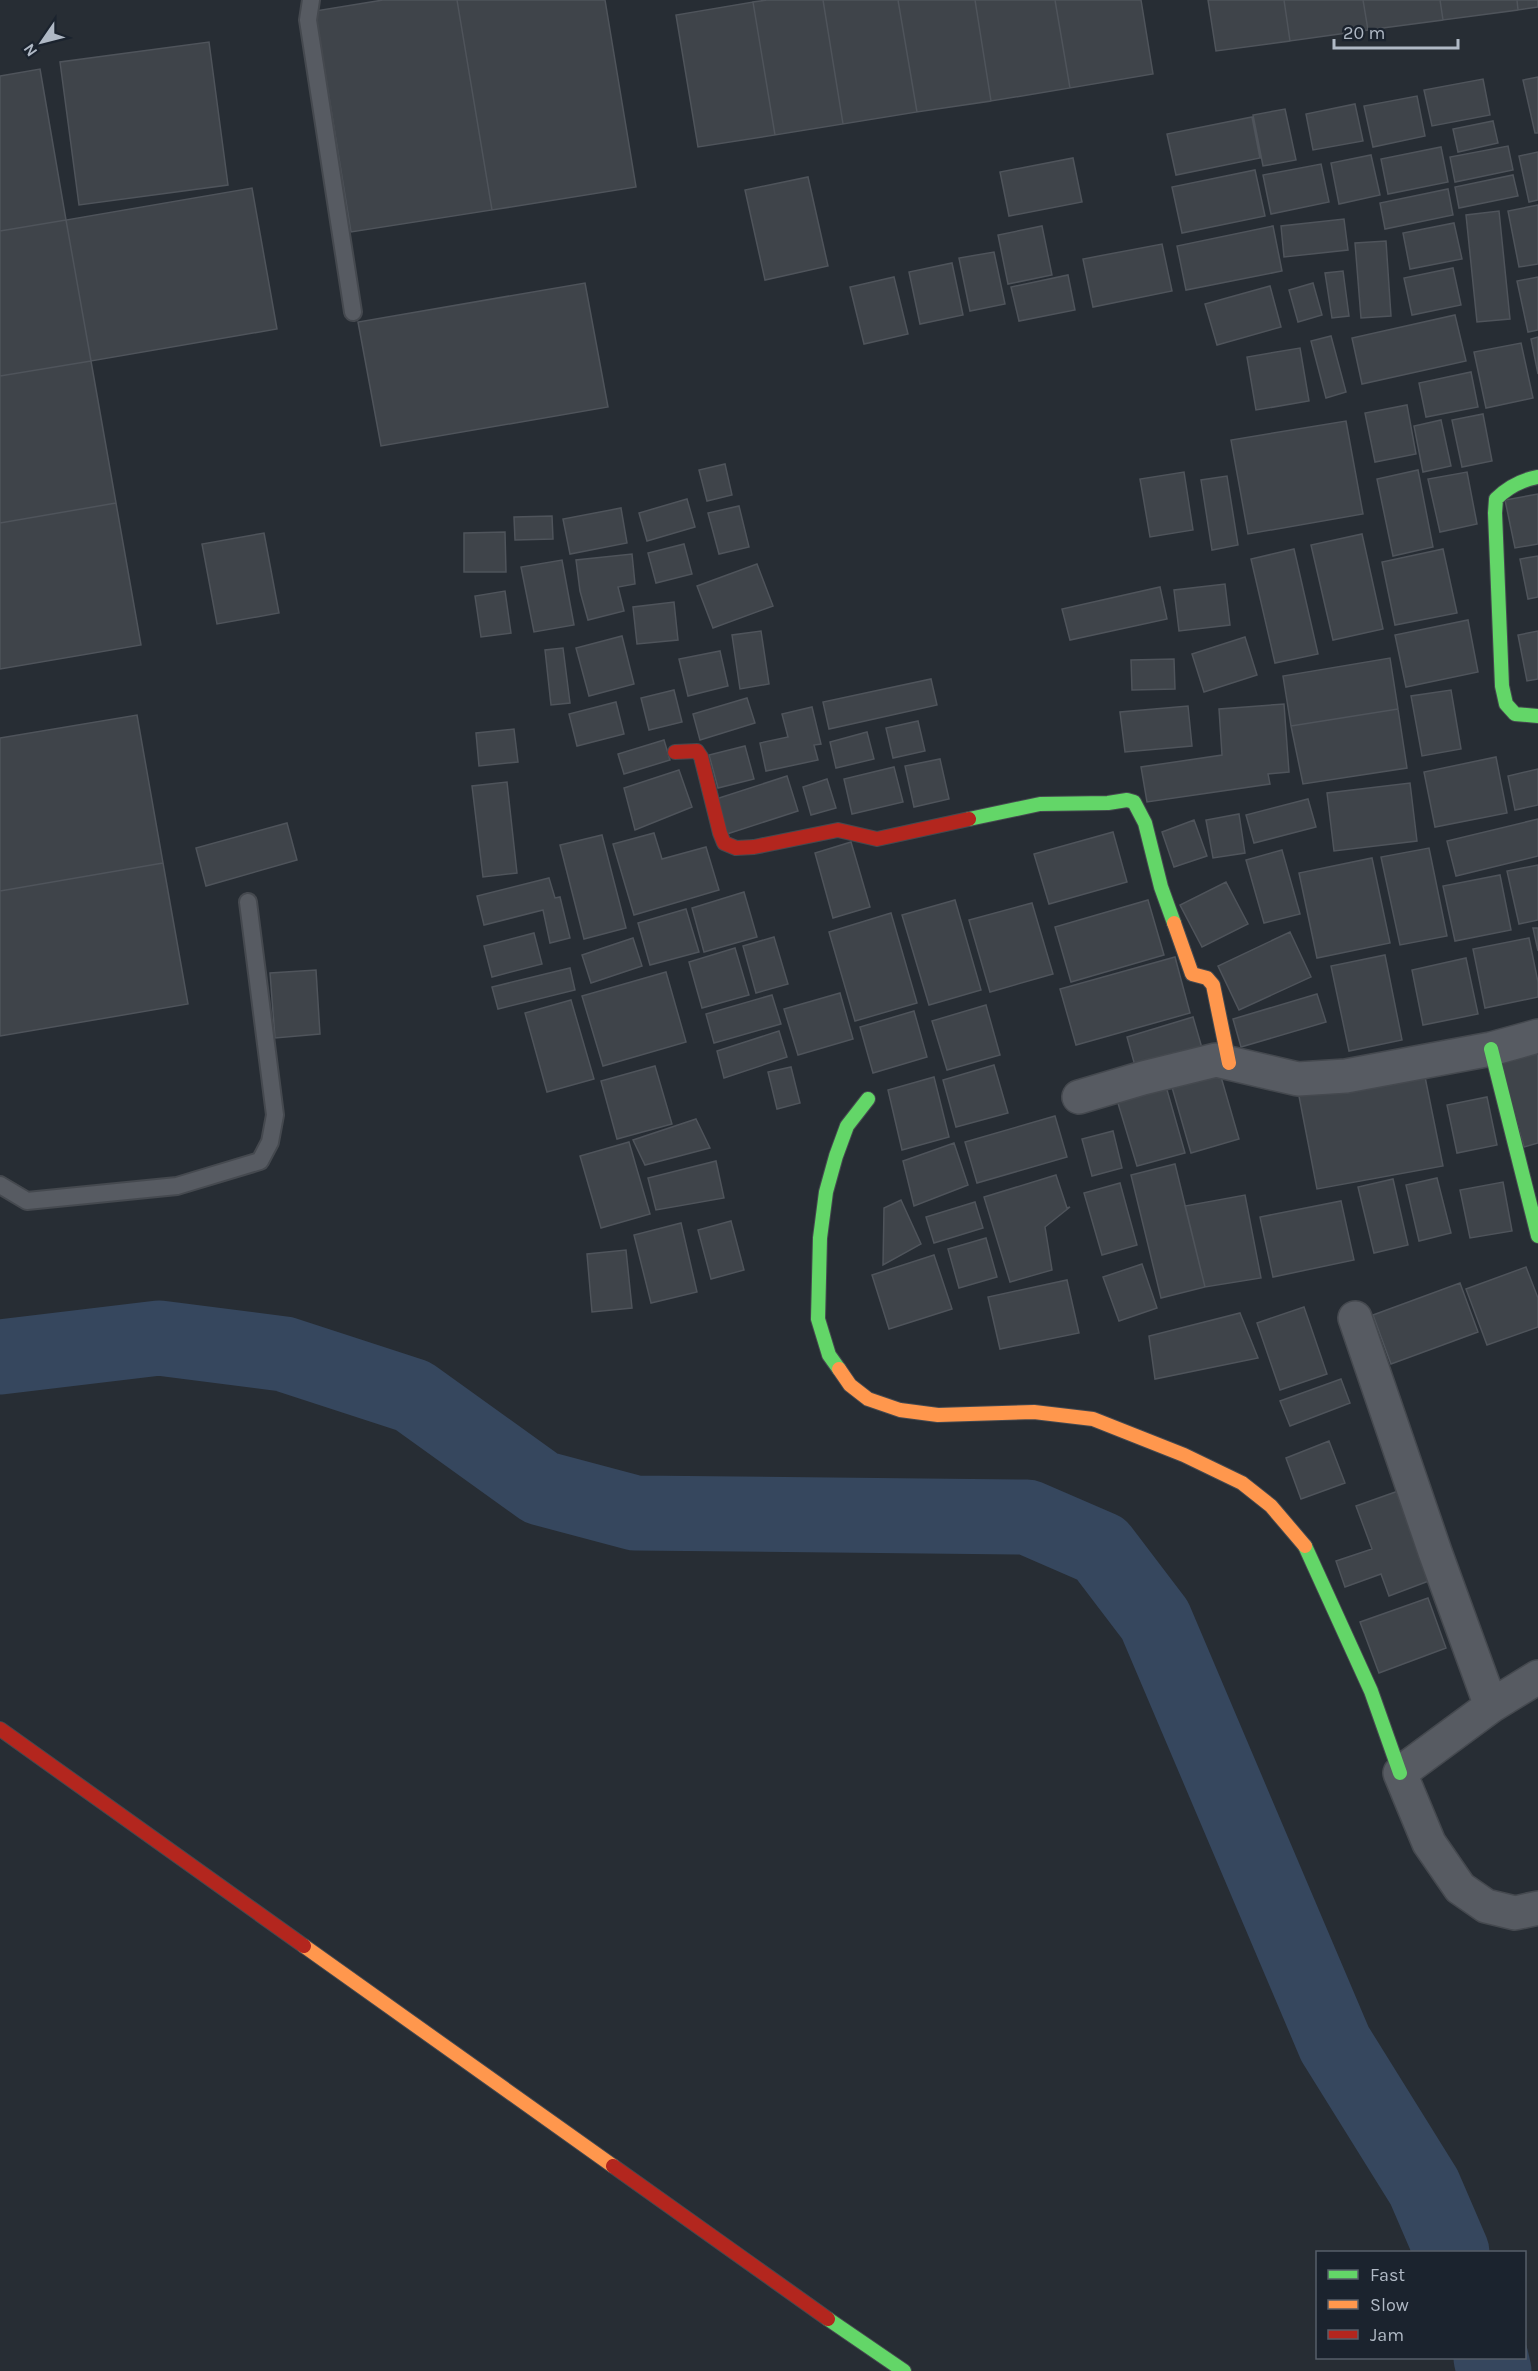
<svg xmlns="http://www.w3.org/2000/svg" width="1538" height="2371" viewBox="0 0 1538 2371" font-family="Karla,sans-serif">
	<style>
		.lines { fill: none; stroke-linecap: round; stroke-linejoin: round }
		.river { stroke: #36475e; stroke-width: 75 }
		.building { fill: #3f444a; stroke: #4f545b; stroke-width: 1.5 }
		.lane-casing { stroke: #45494f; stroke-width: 20 }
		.street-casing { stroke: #45494f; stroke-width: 36 }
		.fast-casing { stroke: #45494f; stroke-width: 16 }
		.slow-casing { stroke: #45494f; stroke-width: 16 }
		.jam-casing { stroke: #45494f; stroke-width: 16 }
		.lane { stroke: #575b62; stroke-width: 16 }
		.street { stroke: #575b62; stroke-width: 33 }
		.fast { stroke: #63d668; stroke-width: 14 }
		.slow { stroke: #ff974d; stroke-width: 14 }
		.jam { stroke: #b3261e; stroke-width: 14 }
	</style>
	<rect width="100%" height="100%" fill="#272d34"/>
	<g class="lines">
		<!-- river -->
		<path class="river" d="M0,1357L159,1338L284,1354L413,1396L541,1488L635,1513L1027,1517L1101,1549L1155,1620L1335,2044L1424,2187L1452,2252
			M1491,2358L1494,2371"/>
	</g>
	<!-- building -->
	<path class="building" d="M383,0H457L492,210L351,232L315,11Z
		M457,0H605L636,187L492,210Z
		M767,0H823L843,124L775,135L753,2Z
		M823,0H898L917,112L843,124Z
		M898,0H975L991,101L917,112Z
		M975,0H1055L1070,88L991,101Z
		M1055,0H1141L1153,74L1070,88Z
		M1208,0H1284L1290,41L1216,51Z
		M1284,0H1363L1368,30L1290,41Z
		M1363,0H1440L1443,20L1368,30Z
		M1440,0H1517L1518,10L1443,20Z
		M1517,0H1538V7L1518,10Z
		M753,2L775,135L698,147L676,15Z
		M209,42L228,185L79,205L60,62Z
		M40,69L66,220L0,231V76Z
		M1538,77V133H1535L1523,80Z
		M1483,79L1490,115L1432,126L1424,90Z
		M1417,96L1425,136L1373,147L1364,106Z
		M1355,104L1363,141L1313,150L1306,114Z
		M1285,109L1296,160L1263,166L1253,115Z
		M1252,117L1260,158L1176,175L1167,134Z
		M1493,121L1498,143L1458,152L1453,129Z
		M1508,146L1513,170L1455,182L1450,157Z
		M1441,147L1448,182L1388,194L1381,159Z
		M1538,152V200L1529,202L1519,156Z
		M1371,155L1380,195L1339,204L1331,163Z
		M1073,158L1082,202L1009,216L1000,172Z
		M1321,164L1329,202L1271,214L1263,175Z
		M1255,170L1265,216L1182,233L1172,187Z
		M1513,175L1518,196L1459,208L1455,187Z
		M808,177L828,266L765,280L745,190Z
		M252,188L277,329L91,361L66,220Z
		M1448,189L1453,215L1385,229L1380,203Z
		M1538,205V264L1519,267L1508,211Z
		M1499,211L1510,319L1477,322L1466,215Z
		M1344,219L1348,250L1284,257L1281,226Z
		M66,220L91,361L0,376V231Z
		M1454,223L1462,259L1410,269L1403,233Z
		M1042,226L1052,275L1008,284L998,235Z
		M1273,226L1282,271L1186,290L1177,246Z
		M1386,241L1391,316L1361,318L1355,243Z
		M1162,244L1172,291L1093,307L1083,259Z
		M994,252L1005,304L970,311L959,258Z
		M952,263L963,315L920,324L909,272Z
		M1453,268L1461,305L1412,315L1404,278Z
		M1343,271L1349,316L1332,318L1325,273Z
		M1068,275L1075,310L1019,321L1011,287Z
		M894,277L908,334L864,344L850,287Z
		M1538,277V330L1528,332L1517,281Z
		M585,283L608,407L381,446L358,322Z
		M1313,283L1322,315L1298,322L1289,290Z
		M1270,286L1281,327L1217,345L1205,304Z
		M1455,315L1466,361L1362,384L1352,338Z
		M1331,336L1346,392L1326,398L1311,341Z
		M1538,337V374L1531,339Z
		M1521,343L1533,398L1486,408L1474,352Z
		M1300,348L1309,401L1256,410L1247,357Z
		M91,361L116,503L0,523V376Z
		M1471,372L1478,407L1426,417L1419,383Z
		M1407,405L1416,454L1375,462L1365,413Z
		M1483,414L1492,461L1462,467L1452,420Z
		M1441,420L1451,466L1423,472L1414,426Z
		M1346,421L1363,514L1248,534L1231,440Z
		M725,464L732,495L707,501L699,470Z
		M1418,470L1433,547L1393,556L1377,479Z
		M1184,472L1193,530L1150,537L1140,479Z
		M1467,472L1477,524L1440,532L1428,479Z
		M1227,476L1238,545L1212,550L1201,480Z
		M1538,494V544L1515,548L1505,500Z
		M687,499L695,527L647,541L639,513Z
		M116,503L141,645L0,669V523Z
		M739,506L749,547L719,554L708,513Z
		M621,508L627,543L570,554L563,519Z
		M552,516L553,539L515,540L514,517Z
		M505,532L506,572H464V533Z
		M264,533L279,613L217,624L202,544Z
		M1362,534L1383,629L1333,640L1311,545Z
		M684,544L692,574L656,583L648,553Z
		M1294,549L1318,654L1275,663L1251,559Z
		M1443,549L1457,613L1395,625L1382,562Z
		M632,554L635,584L618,587L624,611L588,620L580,591L576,560Z
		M1538,556V597L1528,599L1520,559Z
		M562,560L574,625L534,632L521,567Z
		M757,564L773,606L713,628L697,586Z
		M1225,584L1230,625L1179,631L1174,590Z
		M1160,587L1167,619L1070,640L1062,609Z
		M505,591L511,633L481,637L475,596Z
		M674,602L678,640L637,644L633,607Z
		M1468,620L1478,672L1406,687L1395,635Z
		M761,631L769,684L740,689L732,635Z
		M1538,631V679L1527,681L1518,635Z
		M622,636L634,684L589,696L576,648Z
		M1245,637L1257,675L1204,692L1192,654Z
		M563,648L570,703L551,705L545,650Z
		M720,651L728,686L688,696L679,659Z
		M1390,658L1398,709L1291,726L1283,676Z
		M1174,659L1175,689L1132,690L1131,660Z
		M931,679L937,705L829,729L823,702Z
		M674,690L682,722L649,730L641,698Z
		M1451,690L1461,749L1422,756L1411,696Z
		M747,698L755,723L700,740L693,714Z
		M616,702L624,734L577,746L569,714Z
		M1284,704L1289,772L1268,774L1270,784L1147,802L1141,767L1222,755L1219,709Z
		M1188,706L1192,746L1125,752L1120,712Z
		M812,707L821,744L814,745L818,760L766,771L760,743L788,737L782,714Z
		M1398,709L1407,768L1303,784L1291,726Z
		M137,715L163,863L0,891V738Z
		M918,721L925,751L893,758L886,728Z
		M514,729L518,762L479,766L476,733Z
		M867,732L874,759L836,768L830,742Z
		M664,740L670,760L624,774L618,754Z
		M745,746L754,779L718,788L709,755Z
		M1496,757L1507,813L1435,827L1424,772Z
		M940,759L949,799L914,807L905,766Z
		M894,767L903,802L852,814L844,779Z
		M1538,769V805L1515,810L1508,776Z
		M679,770L692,807L635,830L624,788Z
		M787,776L798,811L727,834L716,799Z
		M827,779L836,808L811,815L803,787Z
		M507,782L517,873L483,877L472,786Z
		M1410,783L1417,841L1334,851L1327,793Z
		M1308,799L1316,827L1254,843L1246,815Z
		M1239,814L1245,853L1213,858L1206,820Z
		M1538,819V856L1456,876L1447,841Z
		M1194,820L1207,856L1174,867L1162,832Z
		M287,823L297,860L206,886L196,848Z
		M1113,832L1127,882L1049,904L1034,854Z
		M654,833L662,859L706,847L719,890L634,915L613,844Z
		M602,835L626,928L584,939L560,845Z
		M851,842L870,907L833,918L815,853Z
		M1429,848L1447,936L1400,945L1381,857Z
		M1282,850L1300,914L1264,923L1246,860Z
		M1372,858L1390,943L1317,958L1299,873Z
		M163,863L188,1004L0,1036V891Z
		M1538,865V920L1519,924L1507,871Z
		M1500,875L1511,930L1455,941L1443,886Z
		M549,878L555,898L560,897L570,938L550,943L543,910L484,925L477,896Z
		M1226,882L1248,924L1202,947L1180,905Z
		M744,892L757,937L704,952L692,908Z
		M955,900L981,990L929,1005L902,915Z
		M1148,900L1164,955L1071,982L1055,927Z
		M1032,903L1053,974L990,992L969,920Z
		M686,909L699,952L650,965L638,923Z
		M891,913L917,1003L855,1021L829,932Z
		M1533,928H1538V951Z
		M1290,932L1311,977L1239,1010L1218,966Z
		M534,933L542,964L492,977L484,946Z
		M774,937L788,984L756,993L743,946Z
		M633,938L642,966L591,983L582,955Z
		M1529,938L1538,982V997L1485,1008L1473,949Z
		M735,948L749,995L702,1008L689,962Z
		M1385,955L1402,1040L1349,1051L1331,966Z
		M1175,957L1190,1013L1076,1045L1060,989Z
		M1466,958L1478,1014L1423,1025L1412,970Z
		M570,968L575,990L498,1009L492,987Z
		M316,970L320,1034L275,1038L270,973Z
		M666,972L686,1042L603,1066L582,996Z
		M840,993L853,1039L798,1055L784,1009Z
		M1317,994L1326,1022L1241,1047L1233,1019Z
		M772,995L781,1024L714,1043L706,1014Z
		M571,1000L594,1079L547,1092L525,1013Z
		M986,1005L1000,1055L947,1070L932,1021Z
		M914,1011L927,1057L873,1073L860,1027Z
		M1193,1017L1204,1055L1137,1073L1127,1037Z
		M779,1031L787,1057L724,1078L717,1051Z
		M1538,1047V1143L1524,1147L1498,1059Z
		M1217,1063L1239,1139L1191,1153L1169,1077Z
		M994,1065L1008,1113L956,1127L943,1080Z
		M655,1066L672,1124L617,1139L601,1081Z
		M791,1067L800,1103L777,1109L768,1072Z
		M1423,1067L1443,1166L1317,1189L1298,1091Z
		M1163,1076L1185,1153L1137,1166L1114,1090Z
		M934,1077L949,1137L902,1150L888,1090Z
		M1487,1097L1497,1145L1457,1153L1447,1105Z
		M1055,1116L1067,1157L977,1183L965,1142Z
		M696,1119L710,1148L645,1165L633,1140Z
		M1113,1131L1122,1168L1092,1176L1082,1139Z
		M629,1142L650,1214L601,1228L580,1156Z
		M954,1143L968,1185L914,1206L903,1161Z
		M716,1161L724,1198L656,1210L648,1178Z
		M1175,1164L1205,1287L1161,1298L1131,1175Z
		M1056,1175L1067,1208L1070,1207L1045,1227L1052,1270L1010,1282L984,1197Z
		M1437,1178L1451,1233L1419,1241L1406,1185Z
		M1393,1179L1408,1245L1374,1253L1358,1187Z
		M1503,1182L1512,1231L1470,1238L1460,1190Z
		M1120,1183L1137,1245L1102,1255L1084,1193Z
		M1245,1195L1261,1278L1205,1287L1185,1206Z
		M901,1200L921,1244L883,1265L884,1208Z
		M1341,1201L1354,1260L1273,1277L1260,1217Z
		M975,1202L983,1228L934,1243L926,1217Z
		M731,1221L744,1270L711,1279L698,1230Z
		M681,1223L697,1292L651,1303L634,1235Z
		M986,1238L997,1277L959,1288L948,1249Z
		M626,1250L632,1308L592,1312L587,1254Z
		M934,1255L952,1309L889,1329L872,1275Z
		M1142,1264L1157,1308L1119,1321L1103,1277Z
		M1526,1267L1538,1298V1327L1487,1345L1466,1289Z
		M1067,1280L1079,1333L1000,1349L988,1297Z
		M1460,1283L1478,1332L1391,1364L1373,1315Z
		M1304,1307L1327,1374L1280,1390L1257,1323Z
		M1240,1313L1258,1358L1155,1379L1149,1336Z
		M1341,1379L1350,1403L1290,1426L1280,1401Z
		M1329,1441L1345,1483L1301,1499L1286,1458Z
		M1401,1490L1434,1579L1389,1596L1381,1574L1345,1587L1336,1561L1372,1549L1356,1506Z
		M1428,1598L1446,1648L1379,1673L1360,1622Z"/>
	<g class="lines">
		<defs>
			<path id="lane" d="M311,0L308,20L353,312
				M0,1185L27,1201L177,1186L260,1161L270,1142L275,1115L248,902"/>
			<path id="street" d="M1079,1097L1143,1078L1216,1060L1298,1079L1346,1076L1491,1049L1538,1036
				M1355,1318L1435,1552L1491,1706
				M1538,1677L1491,1706L1400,1773L1429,1843L1460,1888L1486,1906L1515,1913L1538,1908"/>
			<path id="fast" d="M1538,477C1521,480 1508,487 1496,499L1495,513L1502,686L1506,704L1515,714L1538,716
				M969,819L1040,804L1108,803L1127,800L1134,802L1145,823L1161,887L1174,923
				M1491,1049L1538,1236
				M839,1369L829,1355L818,1319L820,1238L826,1192L836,1156L847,1126L868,1099
				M1305,1546L1371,1691L1400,1773
				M828,2319L904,2371"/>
			<path id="slow" d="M1174,923L1192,974L1207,978L1213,985L1229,1063
				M839,1369L850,1385L868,1399L900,1410L938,1415L1034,1412L1093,1419L1184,1455L1242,1483L1271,1506L1305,1546
				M304,1946L613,2166"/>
			<path id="jam" d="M675,752L697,751L701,757L720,833L724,843L736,848L754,847L838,830L877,839L969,819
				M0,1729L304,1946
				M613,2166L828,2319"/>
		</defs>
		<!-- lane casing -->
		<use href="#lane" class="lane-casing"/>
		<!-- street casing -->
		<use href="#street" class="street-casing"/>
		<!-- fast casing -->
		<use href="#fast" class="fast-casing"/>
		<!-- slow casing -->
		<use href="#slow" class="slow-casing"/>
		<!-- jam casing -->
		<use href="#jam" class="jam-casing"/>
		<!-- lane -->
		<use href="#lane" class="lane"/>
		<!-- street -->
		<use href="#street" class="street"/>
		<!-- fast -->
		<use href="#fast" class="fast"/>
		<!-- slow -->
		<use href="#slow" class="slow"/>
		<!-- jam -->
		<use href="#jam" class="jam"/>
	</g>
	<!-- legend -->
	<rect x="1316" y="2251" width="210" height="108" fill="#1b232e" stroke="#575f6a" stroke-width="1.5"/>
	<rect x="1328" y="2270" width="30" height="9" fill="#63d668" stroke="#575f6a" stroke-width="1.5"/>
	<text x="1370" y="2281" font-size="18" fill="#b0b9c5">Fast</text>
	<rect x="1328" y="2300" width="30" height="9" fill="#ff974d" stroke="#575f6a" stroke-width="1.5"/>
	<text x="1370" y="2311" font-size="18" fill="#b0b9c5">Slow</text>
	<rect x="1328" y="2330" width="30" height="9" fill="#b3261e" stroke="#575f6a" stroke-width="1.5"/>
	<text x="1370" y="2341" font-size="18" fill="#b0b9c5">Jam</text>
	<!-- north arrow -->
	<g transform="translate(42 42) rotate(235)" stroke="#1b232e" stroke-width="4.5" paint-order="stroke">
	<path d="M0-4.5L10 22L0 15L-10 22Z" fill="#b0b9c5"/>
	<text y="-9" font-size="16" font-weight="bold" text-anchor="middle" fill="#b0b9c5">N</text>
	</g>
	<!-- scale -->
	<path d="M1334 39v9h124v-9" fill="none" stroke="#b0b9c5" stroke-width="3"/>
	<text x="1343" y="39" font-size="18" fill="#b0b9c5" stroke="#1b232e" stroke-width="4.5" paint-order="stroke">20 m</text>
</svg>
